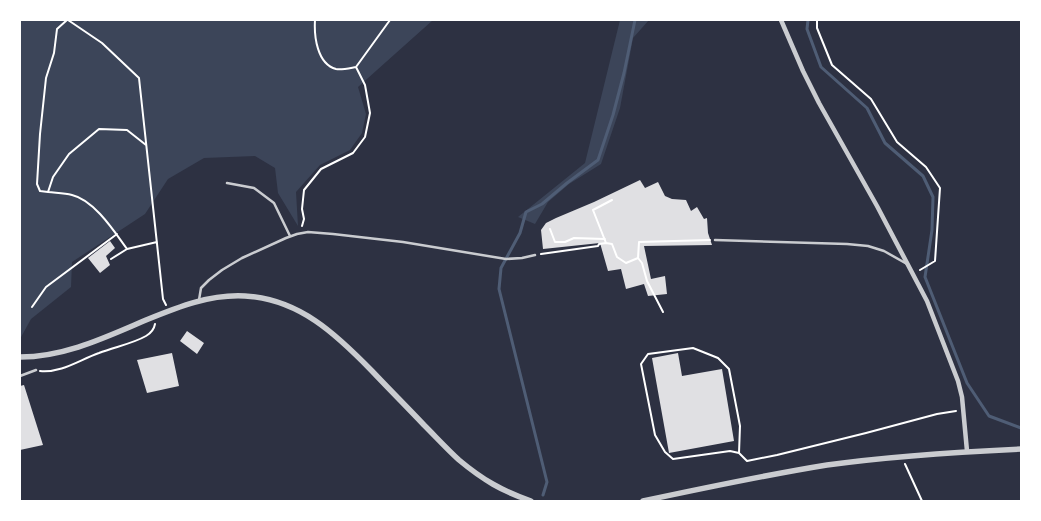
<svg xmlns="http://www.w3.org/2000/svg" width="1041" height="521" viewBox="0 0 1041 521" font-family="Manrope,sans-serif">
	<style>
		.green { fill: #3c4559 }
		.lines { fill: none; stroke-linecap: round; stroke-linejoin: round }
		.stream { stroke: #4f5d75; stroke-width: 3 }
		.building { fill: #e0e0e3 }
		.path { stroke: #fff; stroke-width: 2 }
		.service { stroke: #caccd0; stroke-width: 2.5 }
		.minor { stroke: #caccd0; stroke-width: 4.5 }
		.tertiary { stroke: #caccd0; stroke-width: 5.5 }
	</style>
	<rect width="100%" height="100%" fill="#2d3142"/>
	<!-- green -->
	<path class="green" d="M20,20H433L358,87L366,114L362,133L350,150L320,165L296,192L298,226L278,193L275,168L255,156L204,158L168,179L145,214L72,262L71,287L31,319L20,339Z
		M620,20H649L633,38L620,108L601,164L569,184L548,202L535,224L518,217L585,163Z"/>
	<g class="lines">
		<!-- stream -->
		<path class="stream" d="M808,20L807,29L821,67L867,108L885,143L923,176L933,197L932,230L925,277L967,383L989,416L1021,428
			M543,495L547,482L499,289L501,268L520,233L526,212L542,204L567,183L598,160L613,115L624,73L635,20"/>
	</g>
	<!-- building -->
	<path class="building" d="M640,180L645,188L658,182L665,196L672,199L686,200L691,211L697,207L704,219L707,218L708,233L712,245L644,246L651,279L665,276L667,294L648,296L644,284L626,289L621,269L608,271L600,243L543,249L541,230L546,223L556,218L594,202Z
		M110,241L115,248L106,256L110,265L100,273L88,258Z
		M187,331L204,343L197,354L180,341Z
		M172,353L179,386L147,393L137,360Z
		M678,353L682,376L722,369L734,441L669,453L652,358Z
		M24,385L43,445L20,450V386Z"/>
	<g class="lines">
		<!-- path -->
		<path class="path" d="M68,20L102,43L139,78L163,299L166,305
			M315,20C314,36 317,64 336,69C342,70 350,68 356,67
			M817,20V28L832,65L871,99L897,142L926,167L940,188L935,261L920,270
			M48,192L40,191L37,184L40,134L46,78L54,53L57,29L67,20
			M612,200L593,210L606,243L612,244L617,257L626,263L638,258L639,242L710,240
			M302,226L304,219L302,209L304,190L321,169L353,153L365,137L370,113L365,85L356,67L390,20
			M550,229L555,242H565L574,238L605,239
			M127,249C114,231 94,200 72,195C64,193 56,193 48,192L53,177L69,154L99,129L127,130L146,145
			M541,254L598,246L599,244L606,243
			M638,258L642,263L647,281L663,312
			M111,259L127,249L157,242
			M32,307L46,287L117,234
			M40,371C62,373 79,360 99,353C114,347 132,344 146,336C151,333 154,330 155,324
			M739,453L730,451L673,459L665,452L655,435L641,364L648,354L693,348L718,358L729,369L740,426L739,453L747,461L777,455L866,433L937,414L956,411
			M905,464L922,501"/>
		<!-- service -->
		<path class="service" d="M227,183L254,188L274,203L290,236
			M715,240L847,244L868,246L884,251L907,264
			M199,300L201,288L209,280L222,270L242,258L286,238L297,234L308,232L333,234L403,242L506,259L522,258L535,255
			M20,376L36,370"/>
		<!-- minor -->
		<path class="minor" d="M781,20L803,71L819,103L877,206L927,301L958,381L962,397L967,451"/>
		<!-- tertiary -->
		<path class="tertiary" d="M20,357C65,357 106,337 146,320C178,307 210,294 245,296C299,299 336,334 372,371C389,389 407,407 424,425C436,437 447,449 459,460C483,480 502,491 531,501
			M643,501C704,488 765,475 827,465C891,456 956,452 1021,449"/>
	</g>
	<!-- border -->
	<rect width="1041" height="521" fill="none" stroke="#ffffff" stroke-width="42"/>
</svg>
